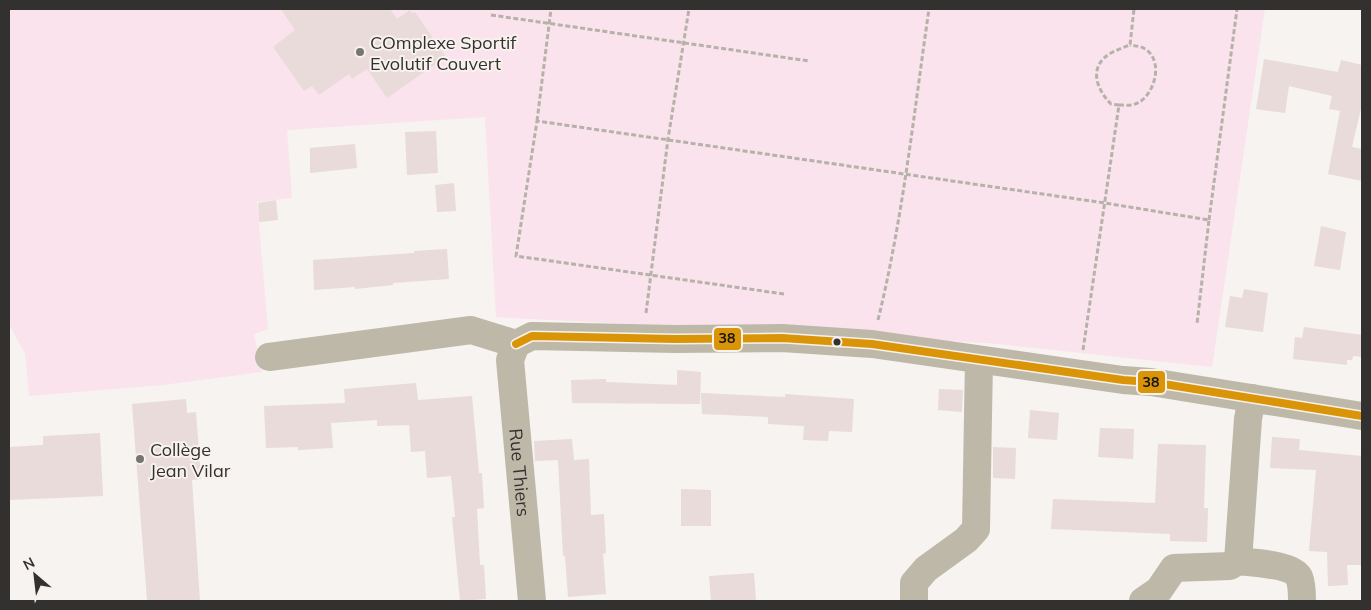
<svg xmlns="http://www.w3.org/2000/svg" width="1371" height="610" viewBox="0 0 1371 610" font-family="Mulish,sans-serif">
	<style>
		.green { fill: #fae3ed }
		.building { fill: #e8dbd9 }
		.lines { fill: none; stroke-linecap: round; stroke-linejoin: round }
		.path { stroke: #b6b2a9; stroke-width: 3; stroke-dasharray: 5 2.5; stroke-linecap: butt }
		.minor { stroke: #beb8a9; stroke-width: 28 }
		.bus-1-casing { stroke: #f8f2ee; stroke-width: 11 }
		.bus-1 { stroke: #da9407; stroke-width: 8 }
		.poi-dot { fill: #777573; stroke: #f8f2ee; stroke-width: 2 }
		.bus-dot { fill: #333130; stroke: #f8f2ee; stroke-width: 2 }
		.labels { text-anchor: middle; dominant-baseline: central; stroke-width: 4; stroke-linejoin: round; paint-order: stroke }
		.poi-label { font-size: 18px; fill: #333130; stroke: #f8f2ee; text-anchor: start }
		.street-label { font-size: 18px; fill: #333130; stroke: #f8f2ee }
		.line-badge { stroke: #f8f2ee; stroke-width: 2 }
		.pale-badge-label { font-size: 14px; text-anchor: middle; font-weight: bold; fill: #111 }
	</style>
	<rect width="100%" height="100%" fill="#f6f3f0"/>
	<!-- green -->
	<path class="green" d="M9,9H1265L1212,367L987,343L496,317L485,117L287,130L292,198L257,202L268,329L254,334L262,372L163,385L29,396L25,353L9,325Z"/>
	<!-- building -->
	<path class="building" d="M281,9H390L397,19L410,10L412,13L415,12L446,57L387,98L367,69L352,79L349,74L319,95L312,86L304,91L273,47L295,30Z
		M1264,59L1338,72L1341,60L1362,65V104L1352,147L1362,149V181L1328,174L1340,111L1329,109L1332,96L1289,86L1285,113L1256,109Z
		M436,131L438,173L407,175L405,132Z
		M355,144L357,168L310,173V148Z
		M454,183L456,211L437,212L435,185Z
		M276,200L278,220L259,222L258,203Z
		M1321,226L1346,232L1340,270L1314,266Z
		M447,249L449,279L393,283V285L355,289V287L314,290L313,260L414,253V251Z
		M1244,289L1268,293L1263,332L1225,327L1230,296L1242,298Z
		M1304,327L1362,335V357L1353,356L1352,360H1347V365L1293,359L1295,337L1302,338Z
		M677,370L701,372L700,404L572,403L571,380L606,379V382L677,385Z
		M416,383L418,400L472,396L479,473H482L484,508L477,509L480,565H484L486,599L460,601L452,517H455L451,476L427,478L425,451L411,452L409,425L377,426V420L331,423L333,448L298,450V447L266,448L264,406L345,403L344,389Z
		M939,389L963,390L962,412L938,410Z
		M701,393L785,397V394L854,399L852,432L829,431L828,441L803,440L804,426L768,424V417L702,414Z
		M186,399L187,413L196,412L201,479L192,480L200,601H147L132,404Z
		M1030,410L1059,413L1057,440L1028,438Z
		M1100,428L1134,429L1133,459L1098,457Z
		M100,433L103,496L9,500V447L43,445V436Z
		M1272,437L1300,439L1299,450L1362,456V565H1347L1348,585L1328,586L1327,552L1309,551L1316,470L1270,468Z
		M572,439L574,460L589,459L591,515L604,514L606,553L603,554L606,594L568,597L565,556H563L558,460L535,461L534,441Z
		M1158,444L1206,445L1204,508H1208L1207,542L1170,541V534L1051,529L1053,499L1155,503Z
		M993,447L1016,448L1015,479L993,478Z
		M681,489L711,490V526H681Z
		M754,573L756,601H711L709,576Z"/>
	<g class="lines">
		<!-- path -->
		<path class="path" d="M491,15L809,61
			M1119,105C1124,105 1131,106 1135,104C1154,98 1165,61 1145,49C1141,46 1135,46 1130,45
			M537,121L551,9
			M1209,220L1237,9
			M784,294L516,256L537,121L1105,203L1209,220L1197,324
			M646,313L668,139L689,9
			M878,320C903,218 914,112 929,9
			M1083,350L1119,105L1111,104C1096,89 1088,66 1111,53C1117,50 1124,47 1130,45L1134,9"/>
		<!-- minor -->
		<g class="minor">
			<path d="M516,344L532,336L675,339L782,338L872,344L1123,380L1151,382L1362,416"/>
			<path id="s1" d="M516,344L510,360L532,601"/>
			<path d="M269,357L471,330L516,344"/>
			<path d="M1238,561C1253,563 1291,564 1299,577C1302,584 1302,594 1302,601"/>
			<path d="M914,601V583L926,569L966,540L976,529L979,360"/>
			<path d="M1143,601L1159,590L1174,568L1230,566L1238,561L1248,419L1252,398"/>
		</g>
		<defs>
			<path id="bus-1" d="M516,344L532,336L675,339L782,338L872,344L1123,380L1151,382L1362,416"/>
		</defs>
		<!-- bus-1 casing -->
		<use href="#bus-1" class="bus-1-casing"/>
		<!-- bus-1 -->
		<use href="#bus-1" class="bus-1"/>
	</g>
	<!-- markers -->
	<g class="poi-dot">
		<circle cx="360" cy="52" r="5"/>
		<circle cx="140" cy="459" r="5"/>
	</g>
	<circle class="bus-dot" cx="837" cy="342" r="4.5"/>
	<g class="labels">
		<!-- poi labels -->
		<g class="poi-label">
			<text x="370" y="42">COmplexe Sportif<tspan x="370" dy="21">Evolutif Couvert</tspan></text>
			<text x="150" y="449">Collège<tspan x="150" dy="21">Jean Vilar</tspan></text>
		</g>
		<!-- street labels -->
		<g class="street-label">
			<text stroke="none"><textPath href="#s1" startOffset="130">Rue Thiers</textPath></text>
		</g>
	</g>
	<g class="line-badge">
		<rect x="713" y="327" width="29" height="24" rx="5" fill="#da9407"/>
		<rect x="1137" y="370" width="29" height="24" rx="5" fill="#da9407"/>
	</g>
	<g class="pale-badge-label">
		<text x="727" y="343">38</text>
		<text x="1151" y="387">38</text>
	</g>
	<!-- border -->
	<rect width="1371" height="610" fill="none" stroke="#333130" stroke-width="20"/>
	<!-- north arrow -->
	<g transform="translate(35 575) rotate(332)" stroke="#f8f2ee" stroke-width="4" paint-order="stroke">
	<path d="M0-4L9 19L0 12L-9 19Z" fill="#333130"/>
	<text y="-8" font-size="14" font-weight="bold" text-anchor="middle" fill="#333130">N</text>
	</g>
</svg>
